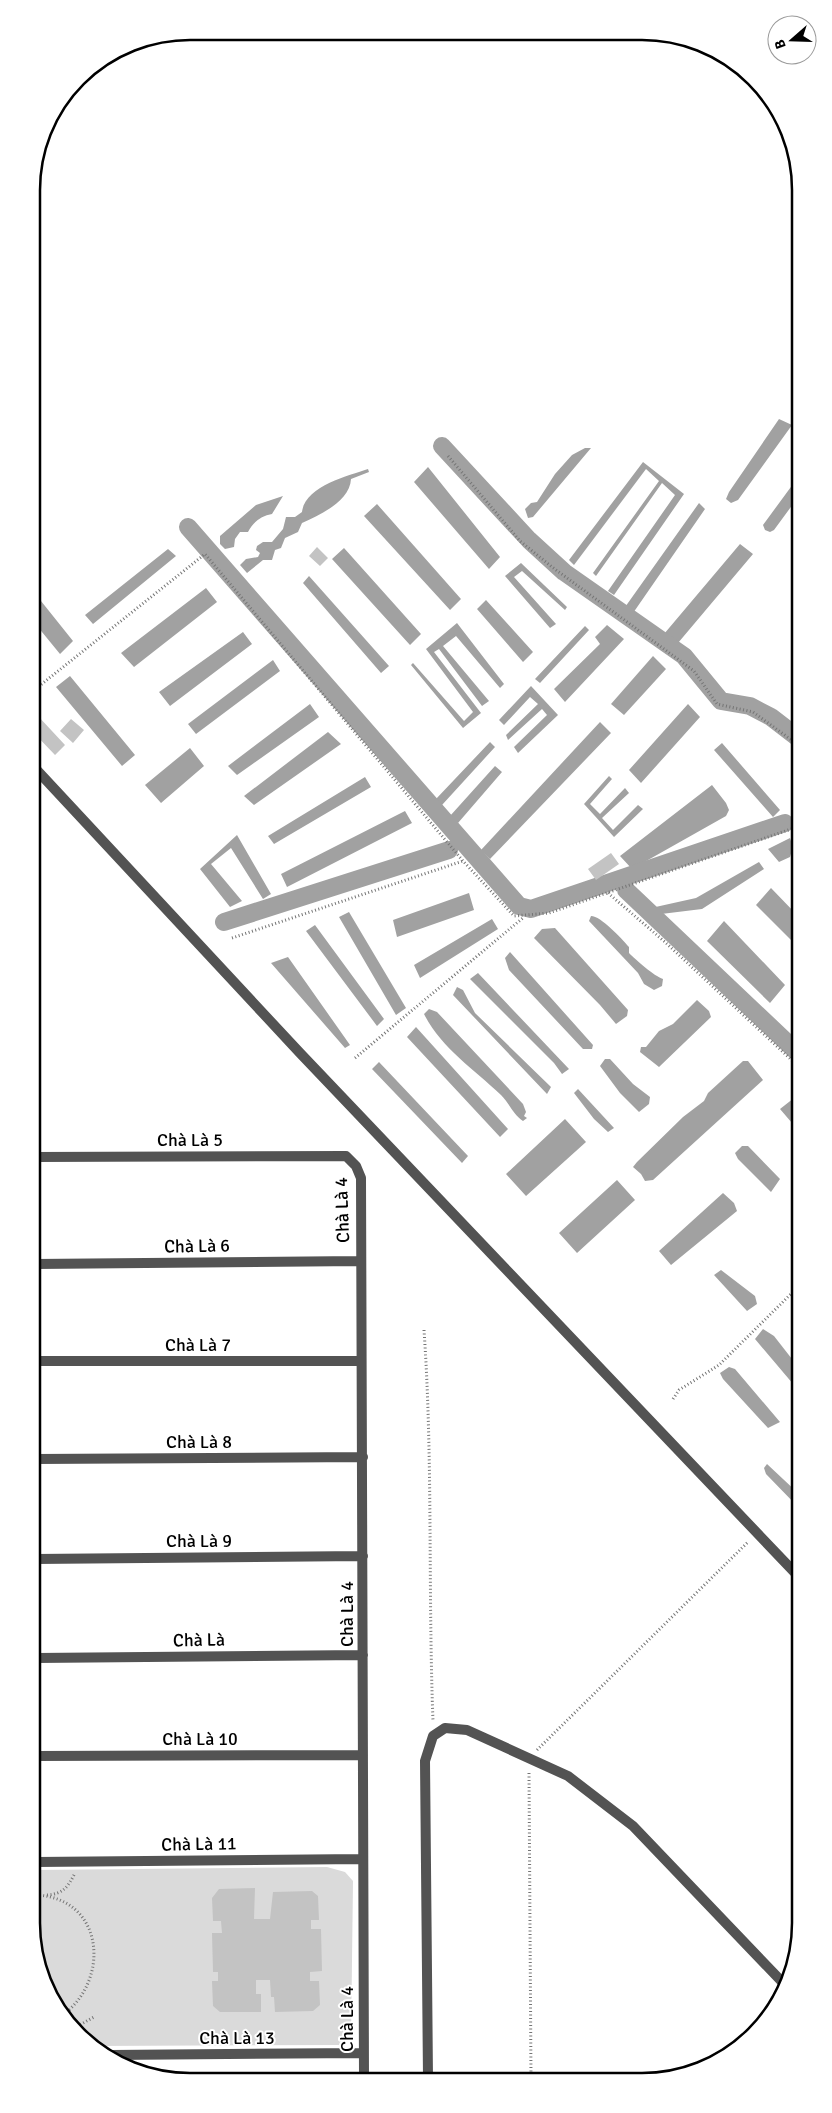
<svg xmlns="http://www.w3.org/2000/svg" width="832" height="2113" viewBox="0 0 832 2113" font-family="Signika,sans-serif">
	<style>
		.green { fill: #dadada }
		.water { fill: #a1a1a1 }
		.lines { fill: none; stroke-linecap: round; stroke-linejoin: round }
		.canal { stroke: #a1a1a1; stroke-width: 18 }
		.building { fill: #c3c3c3 }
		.path { stroke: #757575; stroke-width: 3; stroke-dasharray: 1 2.5; stroke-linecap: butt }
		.minor { stroke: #535353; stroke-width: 10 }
		.labels { text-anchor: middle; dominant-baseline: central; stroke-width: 4; stroke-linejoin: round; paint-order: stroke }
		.street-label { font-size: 18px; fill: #000; stroke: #fff }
		.rim { fill: none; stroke: #000; stroke-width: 2.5 }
	</style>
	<rect width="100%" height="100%" fill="#fff"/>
	<!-- green -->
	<path class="green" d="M327,1867L345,1872L353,1881L351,2039L339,2045L93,2046L85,2042L53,2002L37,1964L36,1870Z"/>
	<!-- water -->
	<path class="water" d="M779,419L792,425L738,500L731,503L726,499L729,492Z
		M585,448H591L533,517L528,518L525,509L531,503L537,502L555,474L572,455Z
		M643,462L684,494L614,595L608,591L675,495L662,483L596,576L593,573L659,481L646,469L574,565L569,560Z
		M428,467L500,557L489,569L414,482Z
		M368,469L369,472L351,479C350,501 320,515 302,523L298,532L285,538L281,548L275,550L272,560H263L247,573L240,565L246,559L258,557L260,553L256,550L257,546L263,542H272L283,529L286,517H295L302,512C305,486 348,476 368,469Z
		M796,480V500L774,530L770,532L765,530L763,525Z
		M283,496L272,514C261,516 253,522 248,532H240L235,539L234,547L225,549L220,544V536L256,505Z
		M699,503L705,509L631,616L623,610Z
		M377,504L461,599L450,610L364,516Z
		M740,544L753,554L678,643L664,634Z
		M344,548L421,634L410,645L332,559Z
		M168,549L176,556L93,624L85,615Z
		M521,563L567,607L565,610L522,571L514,577L556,624L550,628L505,576Z
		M309,576L389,666L381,673L303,583Z
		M206,588L217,602L134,667L121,653Z
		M33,591L73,641L60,654L33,621Z
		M486,600L533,652L523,662L477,609Z
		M457,623L504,684L500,688L456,636L443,646L489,701L482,706L439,649L434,652L481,713L463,728L411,665L413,663L464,721L473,712L426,649Z
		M607,625L624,639L565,702L554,689L600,644L595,637Z
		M585,626L589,630L540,683L535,679Z
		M243,632L252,644L170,706L159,692Z
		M653,656L666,669L624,715L611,704Z
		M273,660L280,671L196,734L188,724Z
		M70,676L135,755L122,766L56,687Z
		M531,686L558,715L518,753L514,747L547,715L542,709L508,740L506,735L538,704L530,697L504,725L499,720Z
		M310,704L319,717L237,775L228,766Z
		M688,704L700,717L641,783L629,770Z
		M600,722L611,733L490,859L481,850Z
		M328,732L341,744L254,805L244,796Z
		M490,742L495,747L442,805L436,799Z
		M722,743L780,810L773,817L714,750Z
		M190,748L204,766L161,803L145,785Z
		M495,766L502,772L458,823L450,816Z
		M609,776L612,779L590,804L600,814L625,788L629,793L602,818L613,830L638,805L643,809L614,837L584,804Z
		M365,777L371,787L274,844L268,836Z
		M712,785L726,803L729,810L726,816L632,869L620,856Z
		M405,811L412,823L287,887L281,874Z
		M797,817V825L765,834L763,830L767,826Z
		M237,835L271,894L263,899L231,848L211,864L242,901L230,907L200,869Z
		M790,838L793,847L790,857L779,862L768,849Z
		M759,862L764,869L702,909L653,915L651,908L696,898Z
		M771,888L798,916V947L756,905Z
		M469,893L474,910L397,937L393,920Z
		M349,912L406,1008L396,1015L339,917Z
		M591,916C601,916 621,938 629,947V953C636,960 654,976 663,979L662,986L654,990L644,984L638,973L589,921Z
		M492,919L498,929L420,978L414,965Z
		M724,921L785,985L770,1003L707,941Z
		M315,925L384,1019L377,1026L306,931Z
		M555,928L628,1010L627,1016L616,1024L600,1005L534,938L542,929Z
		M510,952L593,1045L592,1049H583L509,970L505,958Z
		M288,957L350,1045L345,1048L271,963Z
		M478,973L569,1069L562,1074L554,1063L470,979Z
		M457,987L463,990L475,1013L551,1087L547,1094L453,995Z
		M697,1000L709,1011L711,1017L659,1067L640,1052L641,1047H646L659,1031L673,1024Z
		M429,1009L437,1012L523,1104L526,1112L524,1116L527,1118L523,1121C513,1114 509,1103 501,1095C474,1069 441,1048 424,1014Z
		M416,1027L508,1129L500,1137L407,1037Z
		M605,1059H610L633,1084L650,1097L649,1104L639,1112L620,1093L600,1066Z
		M743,1061H748L763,1080L653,1180L645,1181L641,1174L633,1167L637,1162L683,1117L704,1101L708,1093Z
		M379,1062L468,1156L462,1163L372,1069Z
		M578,1089L614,1128L608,1132L594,1119L574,1093Z
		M794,1098L798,1103V1130L780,1109Z
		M565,1119L586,1142L526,1196L506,1174Z
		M742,1146H748L780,1179L771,1192L738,1159L735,1153Z
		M617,1180L635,1200L577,1253L559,1233Z
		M723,1193L734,1203L737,1211L671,1265L659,1251Z
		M721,1270L755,1296L757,1304L747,1311L714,1275Z
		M763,1329L774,1336L799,1368V1391L755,1339Z
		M729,1367L735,1369L780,1422L768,1428L723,1379L720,1373Z
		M767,1464L799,1494V1508L766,1474L764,1468Z"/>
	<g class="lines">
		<!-- canal -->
		<path class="canal" d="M442,446L529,540L564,572L684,656L721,701L750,706L771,717L797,737
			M188,527L519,906L531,909L785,823
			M626,890L798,1053
			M224,922L449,850"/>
	</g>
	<!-- building -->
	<path class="building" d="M317,547L328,558L320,566L309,556Z
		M38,716L65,745L55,755L33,732V721Z
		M71,719L84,730L73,743L60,731Z
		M611,853L619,864L596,880L588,869Z
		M255,1888L254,1919H270L273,1892L312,1891L318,1896L319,1920H311V1929H321L322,1971L310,1972V1981H319L320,2005L313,2011L275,2012L274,1997H271L270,1980H256V1994H261V2012H220L213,2006L212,1981H218V1972H213L212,1933H222L221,1921H213L212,1898L219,1889Z"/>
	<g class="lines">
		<!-- path -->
		<path class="path" d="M448,456L520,541L552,567L694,671L717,704L753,712L797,744
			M33,691L205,554L463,861L514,916L549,913L797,827
			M608,893L665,942L798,1066
			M232,938L463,861
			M355,1058L524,917
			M424,1330C433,1460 428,1590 433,1721
			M673,1399L679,1390L719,1365L799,1286
			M537,1750L748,1542
			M529,1773L531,2077
			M36,1895C104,1898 111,1979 63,2015
			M47,1895C63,1894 68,1887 75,1873
			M74,2028L94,2017"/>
		<!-- minor -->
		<path class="minor" d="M33,766L300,1053L799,1577
			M34,1157L346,1156L356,1166L361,1178L364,2078
			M35,1264L360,1261
			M35,1361H360
			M35,1459L363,1457
			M35,1559L363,1556
			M36,1658L363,1655
			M36,1756L363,1755
			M36,1862L363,1859
			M111,2055L363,2053
			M428,2078L425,1761L433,1736L445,1728L467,1730L568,1776L633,1826L787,1987"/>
	</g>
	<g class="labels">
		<!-- street labels -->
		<g class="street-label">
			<text x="190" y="1140">Chà Là 5</text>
			<text transform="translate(342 1210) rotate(-92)">Chà Là 4</text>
			<text transform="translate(197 1246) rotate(-1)">Chà Là 6</text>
			<text x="198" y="1345">Chà Là 7</text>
			<text x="199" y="1442">Chà Là 8</text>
			<text x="199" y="1541">Chà Là 9</text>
			<text transform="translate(347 1614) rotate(-90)">Chà Là 4</text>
			<text transform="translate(199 1640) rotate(-1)">Chà Là</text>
			<text x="200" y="1739">Chà Là 10</text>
			<text transform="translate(199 1844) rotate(-1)">Chà Là 11</text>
			<text transform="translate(347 2019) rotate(-90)">Chà Là 4</text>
			<text x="237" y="2038">Chà Là 13</text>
		</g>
	</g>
	<!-- crop -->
	<path d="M0 0H832V2113H0ZM190 40H642A150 150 0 0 1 792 190V1923A150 150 0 0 1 642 2073H190A150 150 0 0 1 40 1923V190A150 150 0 0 1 190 40Z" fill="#fff" fill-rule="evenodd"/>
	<path class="rim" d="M190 40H642A150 150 0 0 1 792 190V1923A150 150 0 0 1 642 2073H190A150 150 0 0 1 40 1923V190A150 150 0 0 1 190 40Z"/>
	<!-- north arrow -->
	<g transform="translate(792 40) rotate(250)"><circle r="24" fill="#ffffff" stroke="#999999"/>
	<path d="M0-4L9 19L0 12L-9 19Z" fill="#000000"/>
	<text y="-8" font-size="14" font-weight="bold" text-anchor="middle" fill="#000000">B</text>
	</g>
</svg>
